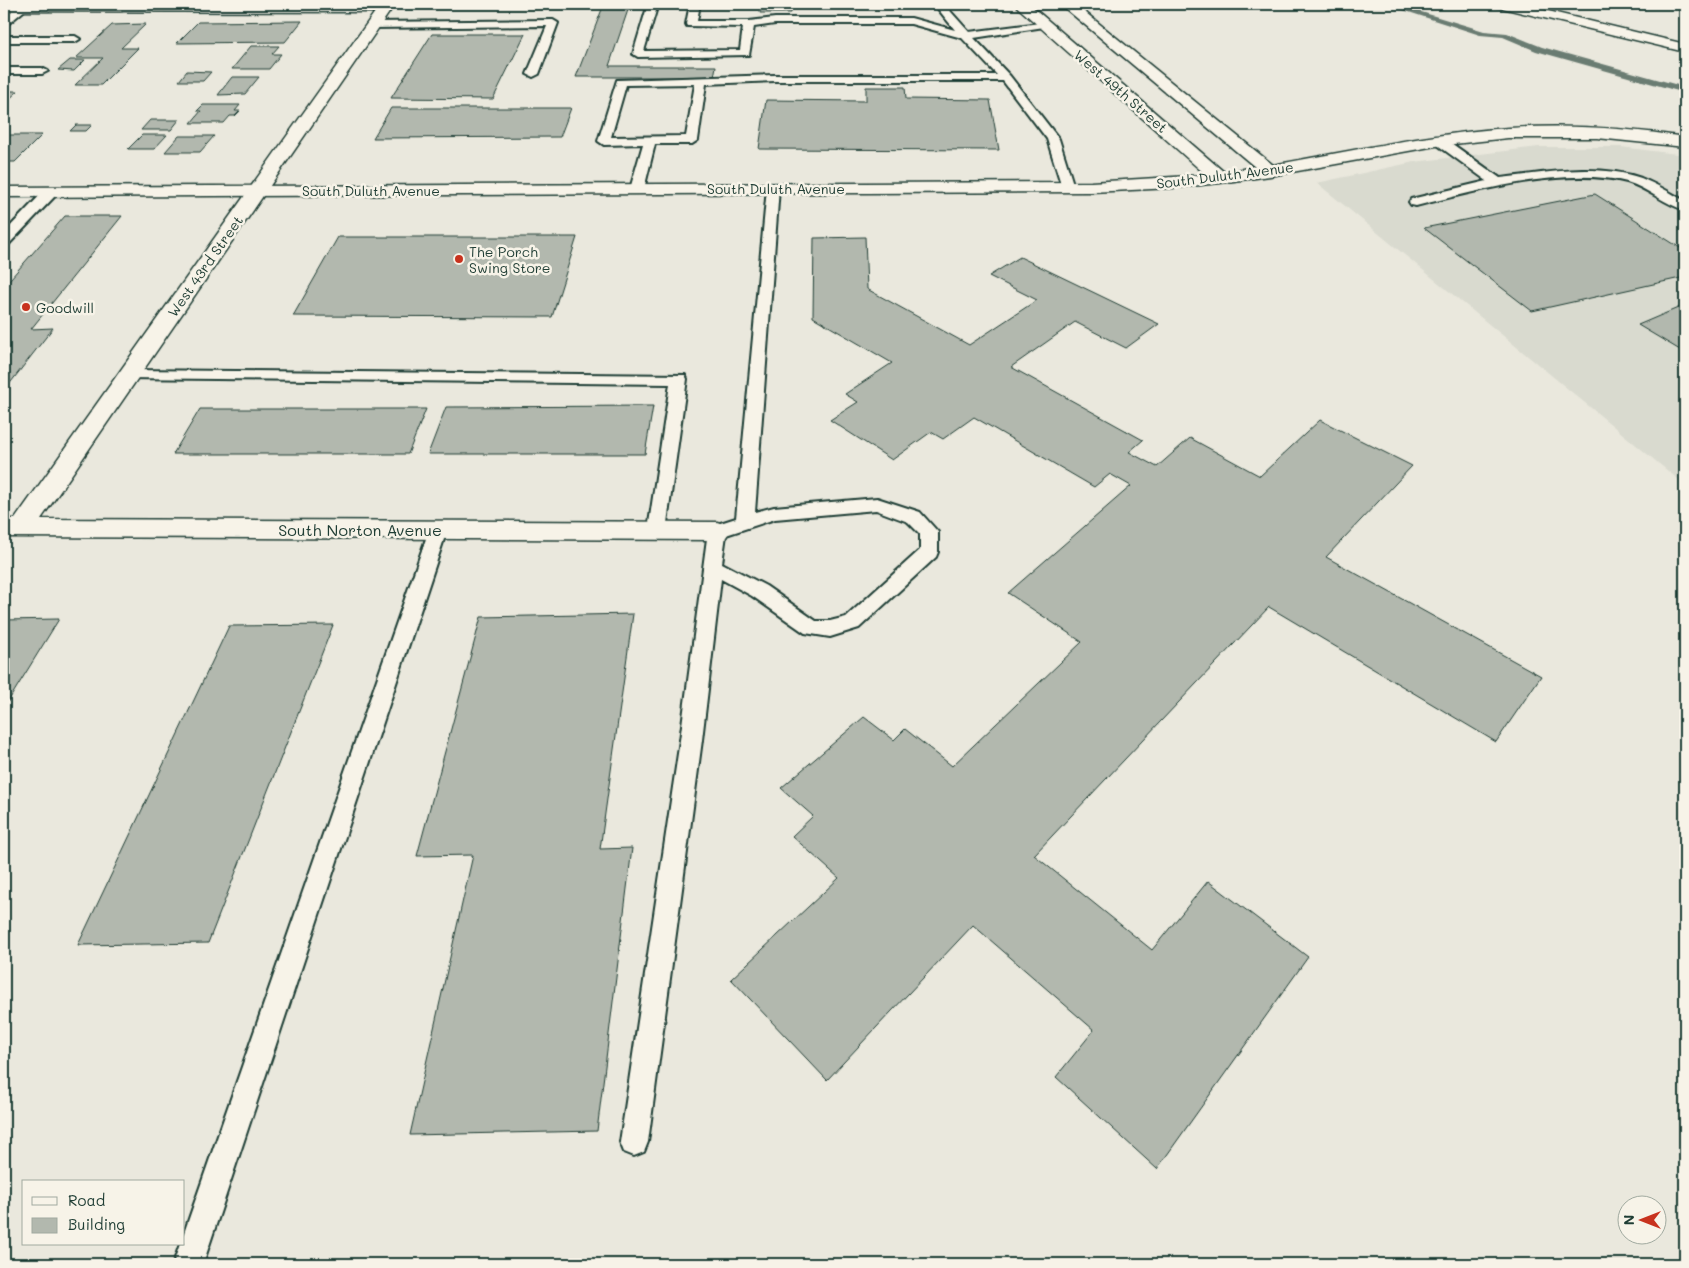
<svg xmlns="http://www.w3.org/2000/svg" width="1689" height="1268" viewBox="0 0 1689 1268" font-family="Mali,sans-serif">
	<style>
		.built { fill: #d9dacf }
		.lines { fill: none; stroke-linecap: round; stroke-linejoin: round }
		.stream { fill: #6a7c72; fill-rule: evenodd }
		.building { fill: #b2b8ae; stroke: #1f3d34 }
		.lane-casing { stroke: #1f3d34; stroke-width: 4 }
		.street-casing { stroke: #1f3d34; stroke-width: 3 }
		.secondary-casing { stroke: #1f3d34; stroke-width: 3 }
		.highway-casing { stroke: #1f3d34; stroke-width: 3 }
		.lane { fill: #f7f3e8; fill-rule: evenodd }
		.street { fill: #f7f3e8; fill-rule: evenodd }
		.secondary { fill: #f7f3e8; fill-rule: evenodd }
		.highway { fill: #f7f3e8; fill-rule: evenodd }
		.poi-dot { fill: #c8321e; stroke: #f7f3e8; stroke-width: 2 }
		.labels { text-anchor: middle; dominant-baseline: central; stroke-width: 5; stroke-linejoin: round; paint-order: stroke }
		.far-street-label { font-size: 14px; fill: #1f3d34; stroke: #f7f3e8 }
		.far-poi-label { font-size: 14px; fill: #1f3d34; stroke: #f7f3e8; text-anchor: start }
		.street-label { font-size: 16px; fill: #1f3d34; stroke: #f7f3e8 }
	</style>
	<rect width="100%" height="100%" fill="#eae8dd"/>
	<filter id="ink" filterUnits="userSpaceOnUse"><feTurbulence type="fractalNoise" baseFrequency=".02" numOctaves="2"/><feDisplacementMap in="SourceGraphic" scale="10" xChannelSelector="R" yChannelSelector="G"/><feConvolveMatrix kernelMatrix="1 2 1 2 8 2 1 2 1" color-interpolation-filters="sRGB"/></filter>
	<g filter="url(#ink)">
		<!-- built -->
		<path class="built" d="M1539,147H1621L1685,155V485L1317,183L1414,162Z"/>
		<g class="lines">
			<!-- stream -->
			<path class="stream" d="M1384,4H1395L1484,31L1507,33L1542,47L1685,87V93L1536,51L1503,37L1480,35Z"/>
		</g>
		<!-- building -->
		<path class="building" d="M604,4H630L609,66H716L714,77H576Z
			M750,4H860V6H792L791,13H760L761,6H749Z
			M302,21L285,42L177,43L198,22Z
			M146,24L121,48H138L101,85H75L103,58H76L112,25Z
			M432,34H525L493,99L391,98Z
			M251,46H279L272,54H281L269,69H232Z
			M70,60H85L74,71L58,70Z
			M187,71L211,72L203,81H179Z
			M232,77H259L245,94L218,95Z
			M866,87H905L906,99L990,100L999,150L759,149L766,100L866,101Z
			M4,91H18L4,104Z
			M203,105H240L235,111H240L235,116H230L224,123H191L201,111H197Z
			M391,108H571L560,137L373,138Z
			M150,120H179L171,130H141Z
			M76,125H92L86,131H70Z
			M4,135H42L15,162H4Z
			M142,135H167L154,149H128Z
			M179,136H214L200,152H165Z
			M1595,194L1685,251V277L1532,311L1424,228Z
			M65,216H122L31,329L53,328L4,391V286Z
			M338,237H577L552,317L293,316Z
			M865,237L867,289L969,345L1037,300L989,276L1020,257L1159,324L1126,348L1075,322L1011,367L1143,440L1129,452L1157,467L1190,438L1260,476L1320,420L1412,466L1326,557L1541,676L1496,742L1269,607L1034,855L1152,950L1208,881L1308,957L1157,1169L1056,1077L1094,1030L973,925L827,1080L731,979L839,878L792,836L813,816L781,788L864,717L894,740L905,729L952,766L1082,642L1008,593L1131,486L1110,474L1094,487L974,417L943,439L931,432L892,460L830,420L858,402L845,394L892,363L813,317L814,238Z
			M1685,305V353L1638,325Z
			M653,406L645,454H428L446,407Z
			M200,409H426L408,454H173Z
			M633,614L600,849L632,848L597,1131L410,1135L473,855L417,856L481,617Z
			M59,619L4,708V620Z
			M333,625L208,943L78,945L229,626Z"/>
		<g class="lines">
			<defs>
				<path id="lane" d="M22,4L27,7L26,9L8,24L4,25V17Z
					M648,4H658L644,51L740,50L743,27L687,26L686,24L690,4H700L697,21H749L775,18H911L955,30L934,4H944L969,32L1048,22L1049,24L1044,27L974,38L1010,76L1059,139L1074,187L1068,191L1062,187L1047,139L1003,81H775L706,84L698,140L692,144H655L644,189L637,193L632,192L630,189L643,144L604,145L598,141L617,80L775,75H997L962,38L911,24H775L754,27L749,55L638,57L633,54ZM695,84L686,136L611,137L626,85Z
					M553,20L558,23L539,74L533,77L527,74L547,26L373,28L368,25L373,22Z
					M4,36H75L80,39L75,42H4Z
					M4,68H42L48,71L42,74H4Z
					M1440,137L1444,138L1500,178C1546,173 1596,163 1641,178C1656,184 1671,193 1685,201V210C1665,205 1648,188 1627,182C1565,166 1476,191 1416,206L1411,205L1409,202L1411,199L1487,181L1436,144L1434,141Z
					M773,184L779,188L755,512L774,507L877,498L920,512L938,532V552L936,557L859,628L830,637L805,633L752,596L721,579L702,740L648,1142L644,1152L634,1156L624,1152L620,1142L680,740L708,531L711,526L736,518L767,188ZM876,510L908,522L920,534V550L846,617L830,621H816L766,586L722,563L726,535L775,519Z
					M51,188L56,189L58,192L56,195L9,244L4,245V233L46,189Z
					M129,370L685,375L687,379L666,530L663,535L657,537L651,535L648,530L670,384L123,378L121,375L123,372Z
					M438,523L444,525L447,530L203,1264H173L180,1244H184V1233L429,530L432,525Z"/>
				<path id="street" d="M4,4H395L41,519L717,522L726,525L730,531L726,537L717,540L4,537V519H15L375,12L4,11Z"/>
				<path id="secondary" d="M1014,4H1029L1224,172L1255,167L1060,4H1075L1273,165C1352,151 1430,133 1510,128C1569,124 1627,128 1685,137V147L1597,138H1508L1436,146L1270,176L1220,183L1172,188L1091,192L4,197V187L1091,182L1206,175Z"/>
				<path id="highway" d="M1496,4H1519L1685,44V52L1498,7Z"/>
			</defs>
			<!-- lane casing -->
			<use href="#lane" class="lane-casing"/>
			<!-- street casing -->
			<use href="#street" class="street-casing"/>
			<!-- secondary casing -->
			<use href="#secondary" class="secondary-casing"/>
			<!-- highway casing -->
			<use href="#highway" class="highway-casing"/>
			<!-- lane -->
			<use href="#lane" class="lane"/>
			<!-- street -->
			<use href="#street" class="street"/>
			<!-- secondary -->
			<use href="#secondary" class="secondary"/>
			<!-- highway -->
			<use href="#highway" class="highway"/>
		</g>
	</g>
	<!-- markers -->
	<g class="poi-dot">
		<circle cx="459" cy="259" r="5"/>
		<circle cx="26" cy="307" r="5"/>
	</g>
	<g class="labels">
		<!-- far-street labels -->
		<g class="far-street-label">
			<text transform="translate(1121 91) rotate(41)">West 49th Street</text>
			<text transform="translate(1225 175) rotate(-7)">South Duluth Avenue</text>
			<text x="776" y="188">South Duluth Avenue</text>
			<text x="371" y="190">South Duluth Avenue</text>
			<text transform="translate(205 266) rotate(-55)">West 43rd Street</text>
		</g>
		<!-- far-poi labels -->
		<g class="far-poi-label">
			<text x="469" y="251">The Porch<tspan x="469" dy="16">Swing Store</tspan></text>
			<text x="36" y="307">Goodwill</text>
		</g>
		<!-- street labels -->
		<g class="street-label">
			<text x="360" y="529">South Norton Avenue</text>
		</g>
	</g>
	<!-- margin -->
	<rect width="1689" height="1268" fill="none" stroke="#f7f3e8" stroke-width="20"/>
	<rect x="10" y="10" width="1669" height="1248" fill="none" stroke="#1f3d34" stroke-width="2" filter="url(#ink)"/>
	<!-- legend -->
	<rect x="22" y="1180" width="162" height="65" fill="#f7f3e8" stroke="#a1aaa0"/>
	<rect x="32" y="1197" width="25" height="8" fill="#f7f3e8" stroke="#a1aaa0"/>
	<text x="68" y="1206" font-size="15" fill="#1f3d34">Road</text>
	<rect x="32" y="1218" width="25" height="15" fill="#b2b8ae" stroke="#a1aaa0"/>
	<text x="68" y="1230" font-size="15" fill="#1f3d34">Building</text>
	<!-- north arrow -->
	<g transform="translate(1642 1220) rotate(270)"><circle r="24" fill="#f7f3e8" stroke="#a1aaa0"/>
	<path d="M0-4L9 19L0 12L-9 19Z" fill="#c8321e"/>
	<text y="-8" font-size="14" font-weight="bold" text-anchor="middle" fill="#1f3d34">N</text>
	</g>
</svg>
